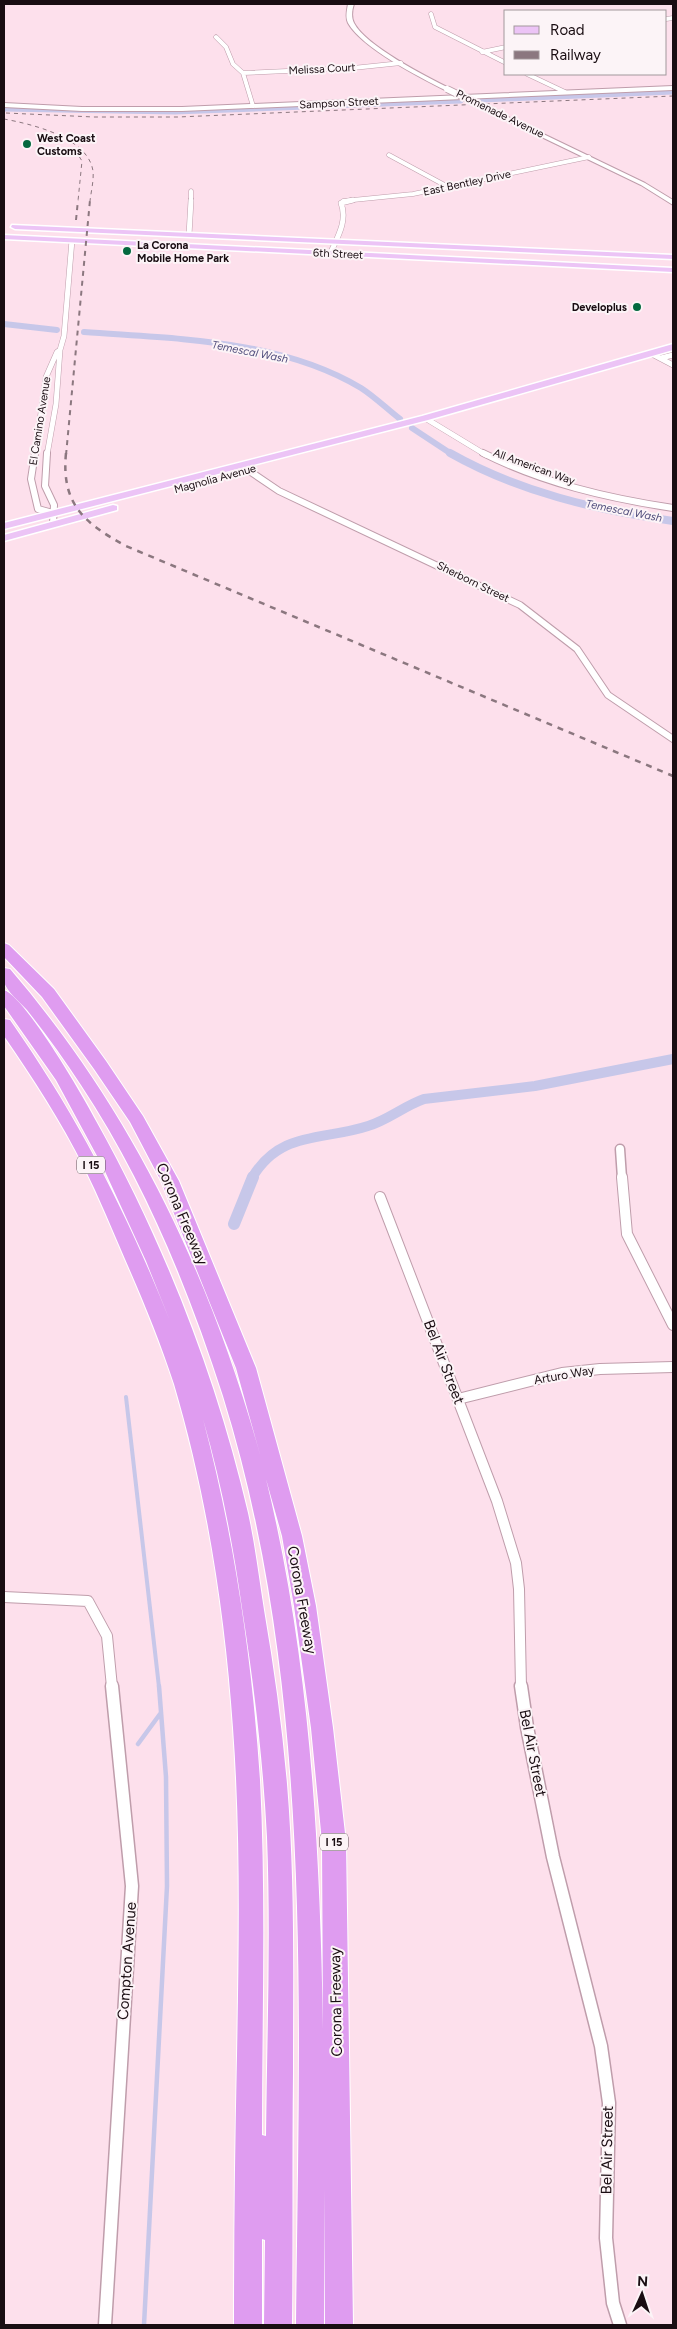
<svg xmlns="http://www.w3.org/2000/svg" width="677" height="2329" viewBox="0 0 677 2329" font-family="Figtree,sans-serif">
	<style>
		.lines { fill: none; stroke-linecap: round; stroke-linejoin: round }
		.stream-far2 { stroke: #c7c7e9; stroke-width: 1 }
		.stream-far1 { stroke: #c7c7e9; stroke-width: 4 }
		.stream { stroke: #c7c7e9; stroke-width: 4.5 }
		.canal-far4 { stroke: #c7c7e9; stroke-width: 5 }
		.canal-far3 { stroke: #c7c7e9; stroke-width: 6 }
		.canal-far2 { stroke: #c7c7e9; stroke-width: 8 }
		.canal-far1 { stroke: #c7c7e9; stroke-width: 10 }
		.canal { stroke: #c7c7e9; stroke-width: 12 }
		.street-far5-casing { stroke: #bf9dab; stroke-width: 5 }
		.street-far4-casing { stroke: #bf9dab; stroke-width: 6 }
		.street-far3-casing { stroke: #bf9dab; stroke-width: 8 }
		.street-far2-casing { stroke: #bf9dab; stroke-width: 11 }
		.street-far1-casing { stroke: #bf9dab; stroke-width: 12 }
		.street-casing { stroke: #bf9dab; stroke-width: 15 }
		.secondary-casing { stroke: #bf9dab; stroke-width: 2 }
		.primary-casing { stroke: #fff; stroke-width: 3 }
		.highway-casing { stroke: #fff; stroke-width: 2 }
		.street-far5 { stroke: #fff; stroke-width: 4 }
		.street-far4 { stroke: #fff; stroke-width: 5 }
		.street-far3 { stroke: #fff; stroke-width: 6 }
		.street-far2 { stroke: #fff; stroke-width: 8 }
		.street-far1 { stroke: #fff; stroke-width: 10 }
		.street { stroke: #fff; stroke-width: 12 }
		.secondary { fill: #fff; fill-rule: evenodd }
		.primary { fill: #ecc4f6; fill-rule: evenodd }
		.highway { fill: #df9cf0; fill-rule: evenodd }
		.rail-far2 { stroke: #8b777f; stroke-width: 1; stroke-dasharray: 4 4; stroke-linecap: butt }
		.rail-far1 { stroke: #8b777f; stroke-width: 2; stroke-dasharray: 5 5; stroke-linecap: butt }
		.rail { stroke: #8b777f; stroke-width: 2.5; stroke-dasharray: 6 6; stroke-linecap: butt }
		.secondary-bridge-casing { stroke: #bf9dab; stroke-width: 8; stroke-linecap: butt }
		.secondary-bridge { stroke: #fff; stroke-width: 6 }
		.poi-dot { fill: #04693f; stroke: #fcf4f7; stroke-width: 2 }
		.labels { text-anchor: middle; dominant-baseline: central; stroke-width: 4; stroke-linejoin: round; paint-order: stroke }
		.far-street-label { font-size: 11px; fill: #190d12; stroke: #fcf4f7 }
		.far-poi-label { font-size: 11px; font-weight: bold; fill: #190d12; stroke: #fcf4f7; text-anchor: start }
		.far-water-label { font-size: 11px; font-style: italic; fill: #514e7d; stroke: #fcf4f7 }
		.shield { fill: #fcf4f7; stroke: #5d5257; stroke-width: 1 }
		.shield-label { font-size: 11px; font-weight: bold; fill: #190d12 }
		.street-label { font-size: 12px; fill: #190d12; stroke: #fcf4f7 }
		.near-street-label { font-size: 15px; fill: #190d12; stroke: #fcf4f7 }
	</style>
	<rect width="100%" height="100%" fill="#fde0ec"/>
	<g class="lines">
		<!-- stream-far2 -->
		<path class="stream-far2" d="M547,97L549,96
			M441,102L443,103"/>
		<!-- stream-far1 -->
		<path class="stream-far1" d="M126,1397L159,1687"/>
		<!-- stream -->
		<path class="stream" d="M138,1744L160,1714
			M144,2325L167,1886L166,1777L159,1686"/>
		<!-- canal-far4 -->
		<path class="canal-far4" d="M481,100L673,92
			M4,109L175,112L461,101"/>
		<!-- canal-far3 -->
		<path class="canal-far3" d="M4,324L57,330
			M84,332C176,339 279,339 361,388C375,397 387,409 400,419
			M412,428L453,455"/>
		<!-- canal-far2 -->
		<path class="canal-far2" d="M450,453C519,492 596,510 673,521"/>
		<!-- canal-far1 -->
		<path class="canal-far1" d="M252,1178C280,1130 323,1141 368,1126C388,1120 404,1106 424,1099L535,1086L673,1059"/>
		<!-- canal -->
		<path class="canal" d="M234,1224L253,1177"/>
		<defs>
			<path id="street-far5" d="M431,14L435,27L506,63
				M666,19L673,18
				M216,37L226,47L233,64L243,73L253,106
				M482,52L506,47
				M243,73L353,68L401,63
				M527,74L565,92
				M389,155L450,188
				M191,201V191
				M343,201L413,194L589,157"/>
			<path id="street-far4" d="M189,235L191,200
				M330,254C337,238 348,221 341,203L353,200
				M652,354L673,365
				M661,358L673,355
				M425,418L486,455
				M35,455L46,377L57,352L60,350L64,336L72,240
				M47,455L56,404L60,350"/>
			<path id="street-far3" d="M35,453L31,479L38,509L53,513
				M47,453L45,486L54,505L53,524
				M483,453C543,483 607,498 673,508
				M242,466L279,491L520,605L577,649L608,695L673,739"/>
			<path id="street-far2" d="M620,1149L622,1178"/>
			<path id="street-far1" d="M622,1177L627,1234L673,1325
				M380,1197L497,1501L516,1563L519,1589L521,1687
				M458,1399L562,1373L600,1369L673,1367
				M4,1597L88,1601L107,1636L112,1687"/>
			<path id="street" d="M521,1686L527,1727L553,1857L601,2046L609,2103L606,2238L613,2303L620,2325
				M105,2325L132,1886L112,1686"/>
			<path id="secondary" d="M348,4H354C352,10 351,17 354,23C366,46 425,76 449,88V90H445C419,77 362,48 348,23C345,17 347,10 348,4Z
				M673,86V90L182,111H82L4,107V103L82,107H182Z
				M498,114H502L645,183L673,200V205L641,185L498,116Z"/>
			<path id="primary" d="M12,225L673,255V259L15,229L11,227Z
				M4,235L673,268V272L4,239Z
				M673,344V350L428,420L4,529V523L422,416Z
				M113,505L117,506V510L4,541V535Z"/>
			<path id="highway" d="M4,943L9,945L54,989L106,1061L143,1116L179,1181L256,1368L302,1536L316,1606L333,1728L346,1842L353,2325H325L324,2188V2325H296C299,2020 315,1690 223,1396C188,1287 144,1180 81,1085C64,1059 46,1034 27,1010C20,1002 7,992 4,982C2,978 4,973 4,968L10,969C134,1114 210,1275 261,1458L236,1368L161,1181L130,1122L94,1069L42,997L4,957ZM266,1479L282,1536L294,1606L311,1728L322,1842L323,2029C320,1845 310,1659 266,1479Z
				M4,990C26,998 83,1096 96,1121C164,1243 216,1376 248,1513C255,1545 259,1578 264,1610C274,1668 282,1726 287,1784C295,1880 293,1976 293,2072C292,2157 293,2241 292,2325H264L265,2240L262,2239V2325H234C234,2235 235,2146 237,2056C239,1947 241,1837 233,1728C225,1613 207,1495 174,1384C160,1341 143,1300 125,1259C112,1229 99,1197 84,1167C61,1121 33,1078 4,1036V1019L10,1020C78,1117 126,1211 170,1321L146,1261L103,1167L56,1080L4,1006ZM203,1419C221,1481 233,1544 242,1608C254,1684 263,1760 267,1837C271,1937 267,2037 266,2136L262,2135C262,2017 266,1898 260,1780C252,1658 234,1537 203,1419Z"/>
		</defs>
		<!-- street-far5 casing -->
		<use href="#street-far5" class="street-far5-casing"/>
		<!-- street-far4 casing -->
		<use href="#street-far4" class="street-far4-casing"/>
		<!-- street-far3 casing -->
		<use href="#street-far3" class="street-far3-casing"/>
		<!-- street-far2 casing -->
		<use href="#street-far2" class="street-far2-casing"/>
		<!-- street-far1 casing -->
		<use href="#street-far1" class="street-far1-casing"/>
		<!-- street casing -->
		<use href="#street" class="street-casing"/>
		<!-- secondary casing -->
		<use href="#secondary" class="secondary-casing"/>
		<!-- primary casing -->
		<use href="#primary" class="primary-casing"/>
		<!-- highway casing -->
		<use href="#highway" class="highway-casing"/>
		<!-- street-far5 -->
		<use href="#street-far5" class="street-far5"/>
		<!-- street-far4 -->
		<use href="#street-far4" class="street-far4"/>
		<!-- street-far3 -->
		<use href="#street-far3" class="street-far3"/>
		<!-- street-far2 -->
		<use href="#street-far2" class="street-far2"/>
		<!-- street-far1 -->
		<use href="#street-far1" class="street-far1"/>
		<!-- street -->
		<use href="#street" class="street"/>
		<!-- secondary -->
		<use href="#secondary" class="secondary"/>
		<!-- primary -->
		<use href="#primary" class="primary"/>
		<!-- highway -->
		<use href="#highway" class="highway"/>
		<!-- rail-far2 -->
		<path class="rail-far2" d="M6,113L94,117H178L673,96
			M4,119C31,124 88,137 93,171C94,180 91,192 90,201
			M75,150L82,161L78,201"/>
		<!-- rail-far1 -->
		<path class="rail-far1" d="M76,220L78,200
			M66,455L90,200"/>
		<!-- rail -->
		<path class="rail" d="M66,453C61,504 84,523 126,546L673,776"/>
		<defs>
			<path id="secondary-bridge" d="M447,89L500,115"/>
		</defs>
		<!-- secondary-bridge casing -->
		<use href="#secondary-bridge" class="secondary-bridge-casing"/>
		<!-- secondary-bridge -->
		<use href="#secondary-bridge" class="secondary-bridge"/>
	</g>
	<!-- markers -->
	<g class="poi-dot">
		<circle cx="27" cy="144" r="5"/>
		<circle cx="127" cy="251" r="5"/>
		<circle cx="637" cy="307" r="5"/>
	</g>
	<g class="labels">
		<!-- far-street labels -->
		<g class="far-street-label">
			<text transform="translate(322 69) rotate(-3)">Melissa Court</text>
			<text transform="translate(339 103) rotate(-3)">Sampson Street</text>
			<text transform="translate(500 114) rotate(26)">Promenade Avenue</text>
			<text transform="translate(467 183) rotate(-12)">East Bentley Drive</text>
			<text transform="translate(338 254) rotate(3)">6th Street</text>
			<text transform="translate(40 421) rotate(-81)">El Camino Avenue</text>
			<text transform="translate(534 467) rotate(20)">All American Way</text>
			<text transform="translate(215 479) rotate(-15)">Magnolia Avenue</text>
			<text transform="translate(473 582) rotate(26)">Sherborn Street</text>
		</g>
		<!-- far-poi labels -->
		<g class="far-poi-label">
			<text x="37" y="138">West Coast<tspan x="37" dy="13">Customs</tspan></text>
			<text x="137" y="245">La Corona<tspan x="137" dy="13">Mobile Home Park</tspan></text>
			<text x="627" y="307" text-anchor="end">Developlus</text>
		</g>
		<!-- far-water labels -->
		<g class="far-water-label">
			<text transform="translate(250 352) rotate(11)">Temescal Wash</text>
			<text transform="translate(624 511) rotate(11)">Temescal Wash</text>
		</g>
		<!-- shield labels -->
		<g class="shield">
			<rect x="77" y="1156.5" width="28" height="17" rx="4"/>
			<rect x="320" y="1833.5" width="28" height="17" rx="4"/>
		</g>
		<g class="shield-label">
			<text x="91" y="1165">I 15</text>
			<text x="334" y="1842">I 15</text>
		</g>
		<!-- street labels -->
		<g class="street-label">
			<text transform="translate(564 1375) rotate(-10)">Arturo Way</text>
		</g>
		<!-- near-street labels -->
		<g class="near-street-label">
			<text transform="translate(182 1214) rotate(67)">Corona Freeway</text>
			<text transform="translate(444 1362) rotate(69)">Bel Air Street</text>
			<text transform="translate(302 1600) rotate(80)">Corona Freeway</text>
			<text transform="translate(533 1753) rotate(79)">Bel Air Street</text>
			<text transform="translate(127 1961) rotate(-86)">Compton Avenue</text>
			<text transform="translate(336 2002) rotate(-91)">Corona Freeway</text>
			<text transform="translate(607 2150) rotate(-89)">Bel Air Street</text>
		</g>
	</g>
	<!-- border -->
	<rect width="677" height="2329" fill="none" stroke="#190d12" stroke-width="10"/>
	<!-- legend -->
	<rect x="504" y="10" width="162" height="65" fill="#fcf4f7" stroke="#a1989b"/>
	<rect x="514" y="26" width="25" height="8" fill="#ecc4f6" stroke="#a1989b"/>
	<text x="550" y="35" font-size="15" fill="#190d12">Road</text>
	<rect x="514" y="51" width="25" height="8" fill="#8b777f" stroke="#a1989b"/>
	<text x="550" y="60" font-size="15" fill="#190d12">Railway</text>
	<!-- north arrow -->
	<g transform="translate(642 2294) rotate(3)" stroke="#fcf4f7" stroke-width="4" paint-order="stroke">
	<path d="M0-4L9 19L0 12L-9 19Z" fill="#190d12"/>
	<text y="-8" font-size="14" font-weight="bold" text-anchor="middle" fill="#190d12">N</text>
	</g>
</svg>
